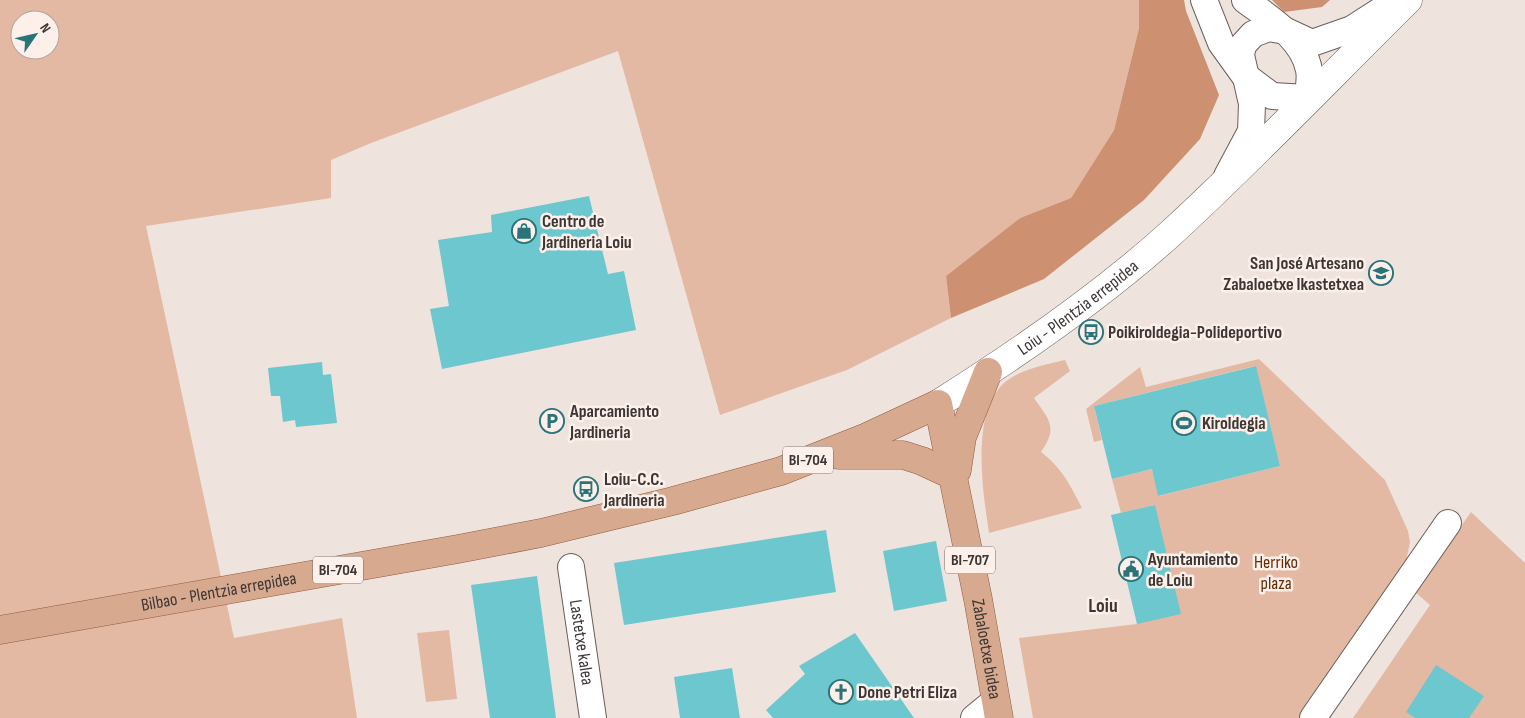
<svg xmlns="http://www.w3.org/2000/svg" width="1525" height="718" viewBox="0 0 1525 718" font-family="'Sofia Sans Condensed',sans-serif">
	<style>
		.green { fill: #e3b9a3; fill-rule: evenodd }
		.forest { fill: #cd9070 }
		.building { fill: #6dc7cf }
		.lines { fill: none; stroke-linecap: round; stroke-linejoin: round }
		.minor-casing { stroke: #695e59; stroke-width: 28 }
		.secondary-casing { stroke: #695e59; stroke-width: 29 }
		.primary-casing { stroke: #905c3f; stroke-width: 29 }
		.minor { stroke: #fff; stroke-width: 26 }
		.secondary { stroke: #fff; stroke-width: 28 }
		.primary { stroke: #d7a98f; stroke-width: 28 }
		.labels { text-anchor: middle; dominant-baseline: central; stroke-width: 5; stroke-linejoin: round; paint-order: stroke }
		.shield { fill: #fdf0ea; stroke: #766e6b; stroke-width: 1 }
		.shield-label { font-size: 16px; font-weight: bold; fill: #3c3735 }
		.poi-label { font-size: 18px; font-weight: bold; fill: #3c3735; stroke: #fdf0ea; text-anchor: start }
		.street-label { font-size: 18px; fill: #3c3735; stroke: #fdf0ea }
		.park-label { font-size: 18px; fill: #632c05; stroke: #fdf0ea }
		.quarter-label { font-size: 20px; font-weight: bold; fill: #3c3735; stroke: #fdf0ea }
	</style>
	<rect width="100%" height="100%" fill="#efe3dd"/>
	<!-- green -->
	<path class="green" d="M0,0H1139V28L1114,130L1071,198L1020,218L946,276L951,318L847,370L720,415L618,51L371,143L331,160V198L146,226L234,638L342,618L357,718H0ZM20,20H50V50H20Z
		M1259,359L1385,480L1408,531L1410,542L1406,562L1300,718H1033L1019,638L1137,624L1155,505L1121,513L1112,479L1152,469L1159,496L1280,466L1255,366L1094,406L1102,440L1094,442L1086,409L1140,367L1146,387Z
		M1065,360L1070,371L1034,398C1050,421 1058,427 1041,452C1063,469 1070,485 1082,508L989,533C983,493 969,407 1008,380C1025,368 1045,365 1065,360Z
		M1471,512L1525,563V718H1353L1430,605L1415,592Z
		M449,630L457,699L426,702L417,633Z"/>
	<!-- forest -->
	<path class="forest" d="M1139,0H1184L1186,11L1219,95L1200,139L1144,200L1044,279L951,318L946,276L1020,218L1071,198L1114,130L1139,28Z
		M1272,0H1330L1322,7L1284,12Z"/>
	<!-- building -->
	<path class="building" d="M589,196L608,274L624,271L636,330L442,369L430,309L449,306L438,240L492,232L491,215Z
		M322,362L323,375L331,374L337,423L296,427L295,420L283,422L280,396H271L268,368Z
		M1256,366L1280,466L1158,496L1152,469L1112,479L1094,406Z
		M1155,505L1181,614L1137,624L1111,515Z
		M826,530L836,592L624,625L614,563Z
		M936,541L947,601L894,611L883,551Z
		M537,576L556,718H490L471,585Z
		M855,633L914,718H773L766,710L805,674L799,666Z
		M1436,665L1484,696L1469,718H1415L1406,712Z
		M732,668L740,718H680L674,677Z"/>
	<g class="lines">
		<defs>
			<g id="minor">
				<path d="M1204,0L1221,43L1244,75L1272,96L1308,98C1308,89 1311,79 1309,70C1303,38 1269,18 1245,0"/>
				<path d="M1227,176L1251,131L1252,104L1241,55L1243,45L1253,34L1269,28L1286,31L1312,43L1352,29L1397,0"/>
				<path id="s1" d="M571,567L593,718"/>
				<path d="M974,718L996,700"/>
				<path d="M1313,718L1448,523"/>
			</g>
			<g id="secondary">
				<path id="s2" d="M938,404C1019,353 1099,298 1170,234C1252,159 1329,78 1408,0"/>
			</g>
			<g id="primary">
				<path d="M839,455H903L922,461L952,475"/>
				<path d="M957,470L962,437L988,372"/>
				<path id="s3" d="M0,630L458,549L541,533L673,501L781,471L867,437L938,404L978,599L999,718"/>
			</g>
		</defs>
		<!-- minor casing -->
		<use href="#minor" class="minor-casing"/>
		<!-- secondary casing -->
		<use href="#secondary" class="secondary-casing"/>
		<!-- primary casing -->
		<use href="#primary" class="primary-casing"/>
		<!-- minor -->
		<use href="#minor" class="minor"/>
		<!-- secondary -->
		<use href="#secondary" class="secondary"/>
		<!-- primary -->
		<use href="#primary" class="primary"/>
	</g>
	<!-- icons -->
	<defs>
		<symbol id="shop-ring" viewBox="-11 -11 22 22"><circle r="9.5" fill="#fdf0ea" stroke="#297379" stroke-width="1.5"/><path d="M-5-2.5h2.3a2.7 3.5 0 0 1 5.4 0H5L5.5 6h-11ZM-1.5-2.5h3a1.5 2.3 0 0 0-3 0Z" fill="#297379"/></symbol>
		<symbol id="school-ring" viewBox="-11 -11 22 22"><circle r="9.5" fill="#fdf0ea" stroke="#297379" stroke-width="1.5"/><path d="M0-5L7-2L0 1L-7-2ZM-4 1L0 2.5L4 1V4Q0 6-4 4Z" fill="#297379"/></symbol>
		<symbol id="bus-ring" viewBox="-11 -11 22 22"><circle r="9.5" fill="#fdf0ea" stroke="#297379" stroke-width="1.5"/><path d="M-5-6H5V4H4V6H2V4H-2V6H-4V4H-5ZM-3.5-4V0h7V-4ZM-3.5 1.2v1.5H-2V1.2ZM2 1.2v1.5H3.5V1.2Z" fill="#297379"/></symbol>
		<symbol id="parking-ring" viewBox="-11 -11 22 22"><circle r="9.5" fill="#fdf0ea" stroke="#297379" stroke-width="1.5"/><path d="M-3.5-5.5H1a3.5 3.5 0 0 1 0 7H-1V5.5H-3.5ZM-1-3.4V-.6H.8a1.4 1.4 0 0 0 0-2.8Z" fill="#297379"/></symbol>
		<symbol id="stadium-ring" viewBox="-11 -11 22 22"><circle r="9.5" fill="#fdf0ea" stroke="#297379" stroke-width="1.5"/><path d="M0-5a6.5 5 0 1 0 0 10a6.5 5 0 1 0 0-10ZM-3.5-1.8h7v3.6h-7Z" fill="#297379"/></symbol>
		<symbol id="civic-ring" viewBox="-11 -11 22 22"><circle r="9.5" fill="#fdf0ea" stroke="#297379" stroke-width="1.5"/><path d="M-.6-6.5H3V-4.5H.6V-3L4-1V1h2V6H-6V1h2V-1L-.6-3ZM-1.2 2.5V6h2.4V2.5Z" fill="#297379"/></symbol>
		<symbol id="church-ring" viewBox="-11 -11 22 22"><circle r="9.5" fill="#fdf0ea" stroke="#297379" stroke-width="1.5"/><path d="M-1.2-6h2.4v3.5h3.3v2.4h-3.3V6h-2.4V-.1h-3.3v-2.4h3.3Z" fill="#297379"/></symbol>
	</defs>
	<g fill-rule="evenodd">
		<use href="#shop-ring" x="510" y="217" width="28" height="28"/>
		<use href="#school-ring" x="1367" y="259" width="28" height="28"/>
		<use href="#bus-ring" x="1077" y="318" width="28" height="28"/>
		<use href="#parking-ring" x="538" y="407" width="28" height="28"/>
		<use href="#stadium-ring" x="1170" y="409" width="28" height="28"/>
		<use href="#bus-ring" x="572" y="475" width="28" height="28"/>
		<use href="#civic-ring" x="1117" y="555" width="28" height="28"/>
		<use href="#church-ring" x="827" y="678" width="28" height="28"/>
	</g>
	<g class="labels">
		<!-- shield labels -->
		<g class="shield">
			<rect x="783" y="446.5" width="50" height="27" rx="4"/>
			<rect x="945" y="546.5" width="50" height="27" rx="4"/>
			<rect x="313" y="556.5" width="50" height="27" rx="4"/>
		</g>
		<g class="shield-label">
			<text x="808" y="460">BI-704</text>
			<text x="970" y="560">BI-707</text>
			<text x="338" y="570">BI-704</text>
		</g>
		<!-- poi labels -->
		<g class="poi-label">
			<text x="542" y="221">Centro de<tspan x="542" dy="21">Jardineria Loiu</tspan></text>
			<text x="1364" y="263" text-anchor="end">San José Artesano<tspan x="1364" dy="21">Zabaloetxe Ikastetxea</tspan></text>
			<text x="1108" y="332">Poikiroldegia-Polideportivo</text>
			<text x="570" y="411">Aparcamiento<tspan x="570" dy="21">Jardineria</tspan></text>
			<text x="1202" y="423">Kiroldegia</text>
			<text x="604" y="479">Loiu-C.C.<tspan x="604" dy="21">Jardineria</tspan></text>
			<text x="1148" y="559">Ayuntamiento<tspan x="1148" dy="21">de Loiu</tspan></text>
			<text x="858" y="692">Done Petri Eliza</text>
		</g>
		<!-- street labels -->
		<g class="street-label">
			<text stroke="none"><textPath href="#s2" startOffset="170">Loiu - Plentzia errepidea</textPath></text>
			<text stroke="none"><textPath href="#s3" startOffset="222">Bilbao - Plentzia errepidea</textPath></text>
			<text stroke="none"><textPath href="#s1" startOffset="76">Lastetxe kalea</textPath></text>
			<text stroke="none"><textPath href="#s3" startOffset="1218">Zabaloetxe bidea</textPath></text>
		</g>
		<!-- park labels -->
		<g class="park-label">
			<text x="1276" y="562">Herriko<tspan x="1276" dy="21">plaza</tspan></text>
		</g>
		<!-- quarter labels -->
		<g class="quarter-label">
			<text x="1103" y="606">Loiu</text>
		</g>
	</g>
	<!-- north arrow -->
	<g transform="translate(35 35) rotate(56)"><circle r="24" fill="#fdf0ea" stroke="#b0a6a2"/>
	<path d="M0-4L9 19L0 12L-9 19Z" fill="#297379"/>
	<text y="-8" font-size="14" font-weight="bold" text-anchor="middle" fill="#3c3735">N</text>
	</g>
</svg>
